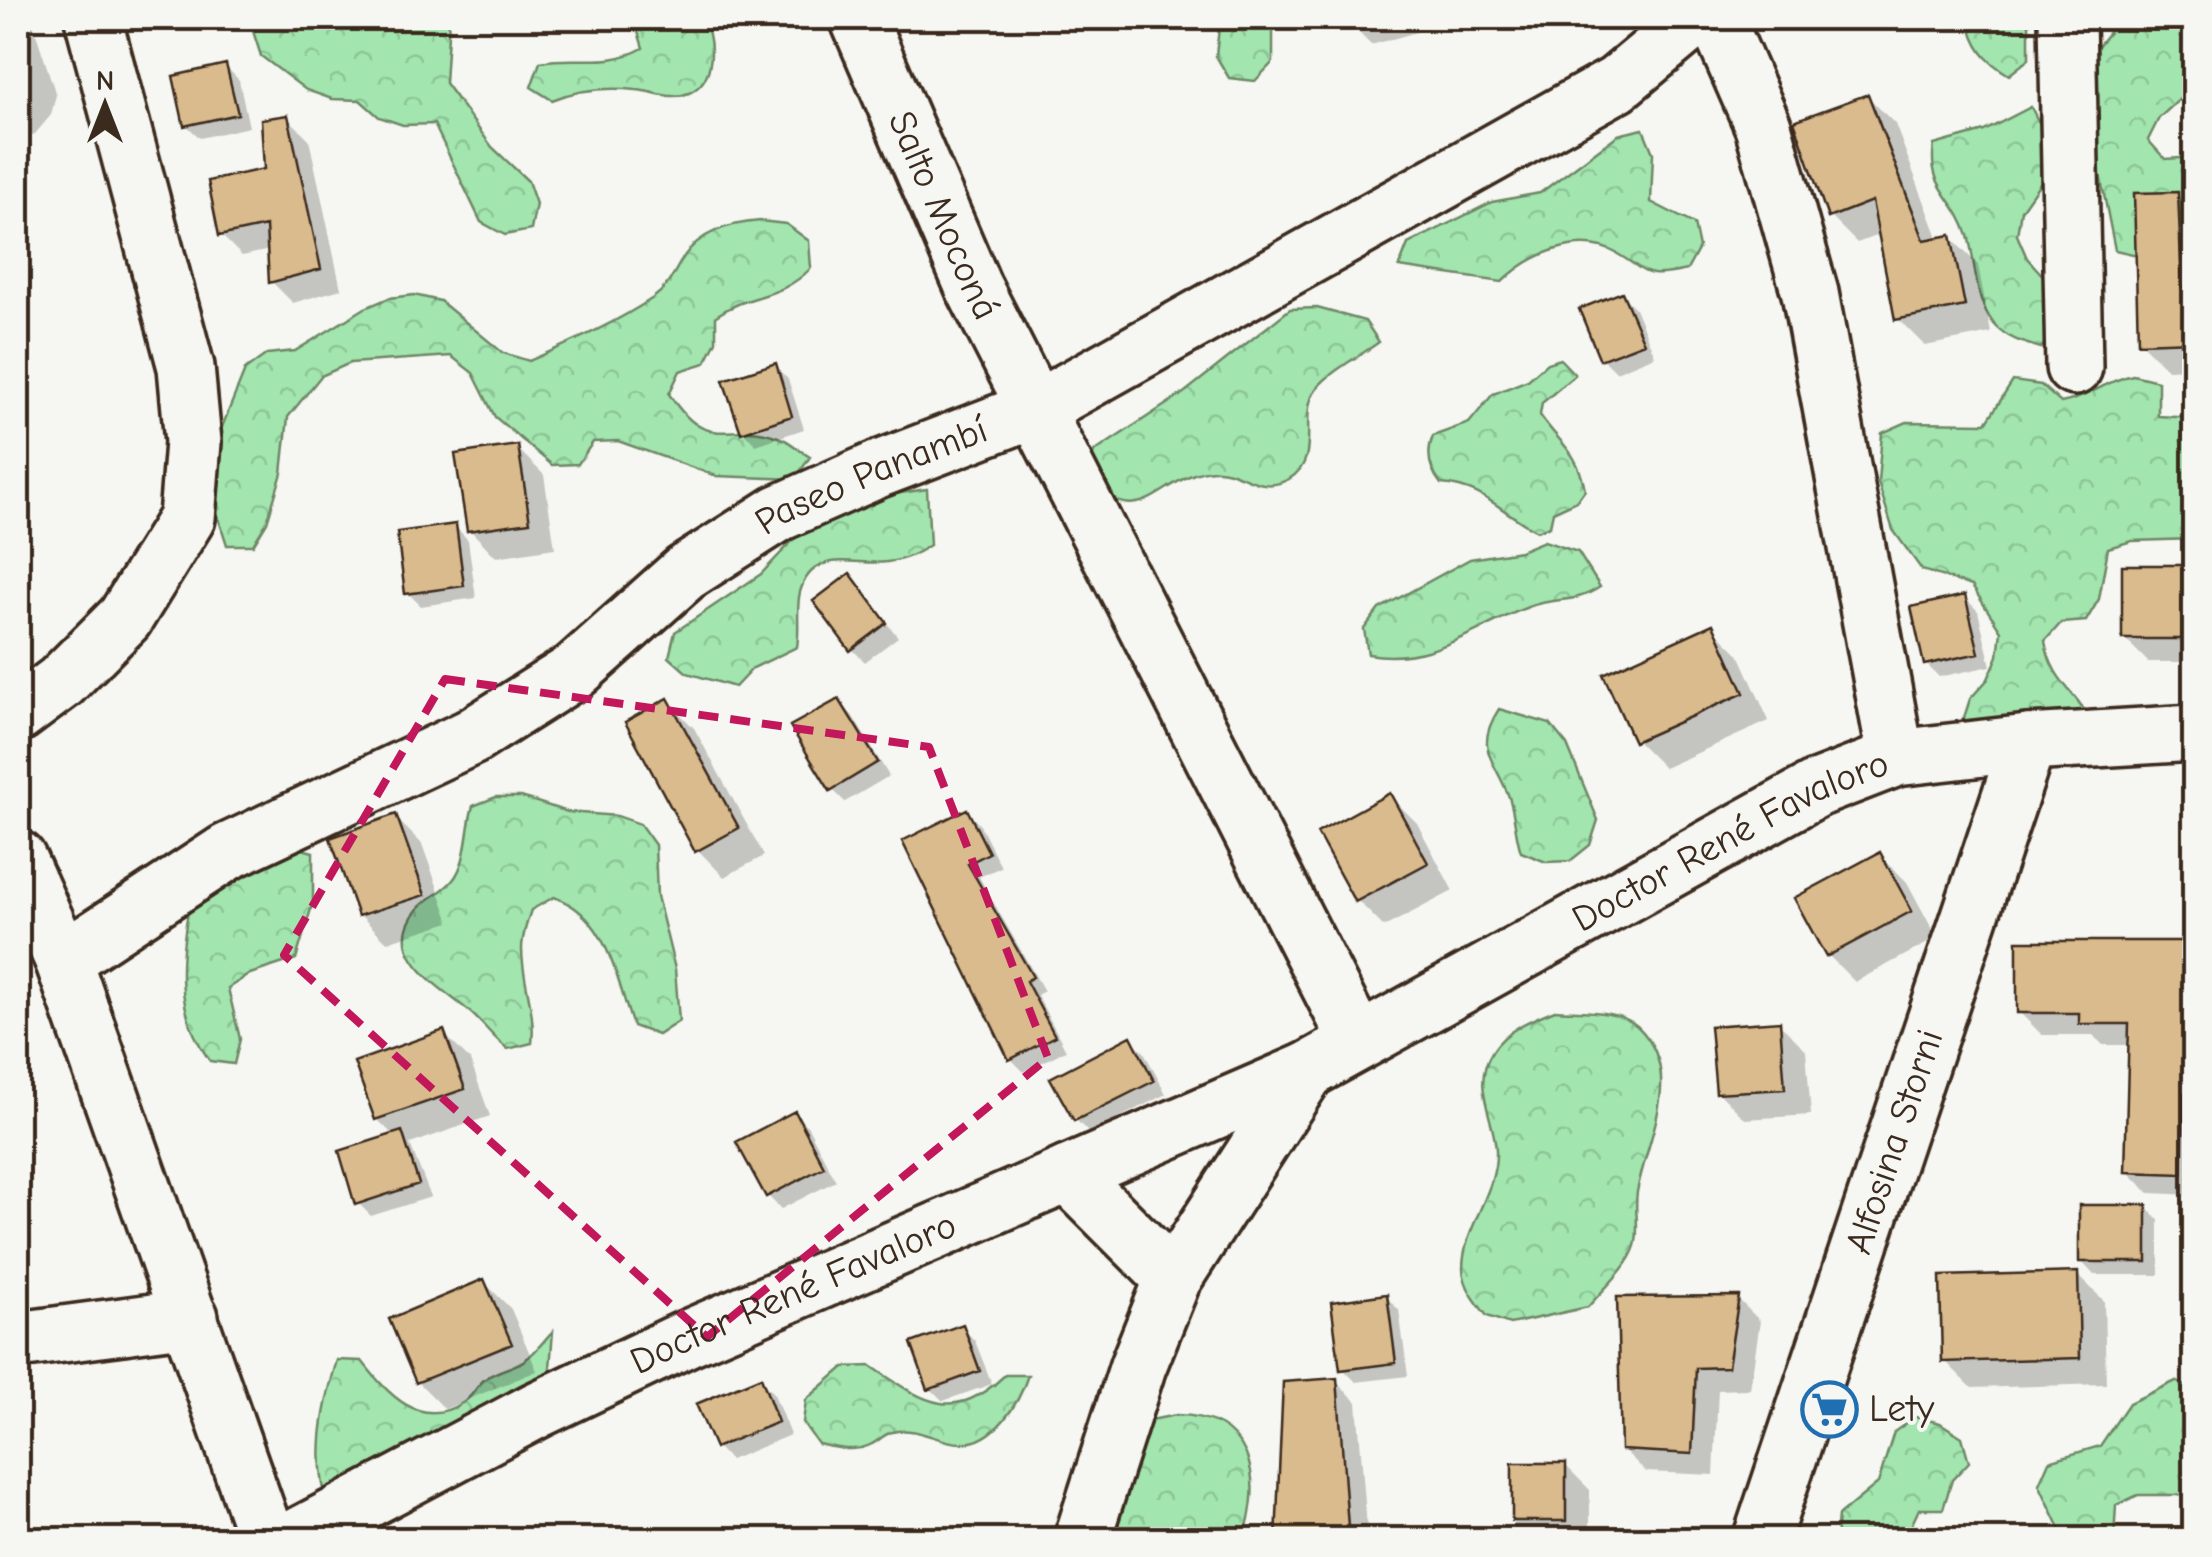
<svg xmlns="http://www.w3.org/2000/svg" width="2212" height="1557" viewBox="0 0 2212 1557" font-family="'Comic Neue',sans-serif">
	<style>
		.forest { fill: url(#forest-crowns); stroke: #6e8866; stroke-width: 2.5 }
		.shadow { fill: #0003 }
		.building { fill: #dabb8d; stroke: #3b2a1e; stroke-width: 2.5 }
		.lines { fill: none; stroke-linecap: round; stroke-linejoin: round }
		.street-casing { stroke: #3b2a1e; stroke-width: 62 }
		.street { stroke: #f6f6f2; stroke-width: 55 }
		.marked { fill: none; stroke: #c2185b; stroke-width: 8; stroke-dasharray: 20 12; stroke-linejoin: round }
		.labels { text-anchor: middle; dominant-baseline: central; stroke-width: 8; stroke-linejoin: round; paint-order: stroke }
		.street-label { font-size: 38px; fill: #3b2a1e; stroke: #f6f6f2 }
		.poi-label { font-size: 38px; fill: #3b2a1e; stroke: #f6f6f2; text-anchor: start }
	</style>
	<defs>
		<pattern id="forest-crowns" width="20" height="18" patternUnits="userSpaceOnUse" patternTransform="scale(2.5)"><rect width="20" height="18" fill="#a2e5af"/><path d="M2 6a3 3 0 1 1 6 0M12 15a3 3 0 1 1 6 0" fill="none" stroke="#8cc596"/></pattern>
	</defs>
	<rect width="100%" height="100%" fill="#f6f6f2"/>
	<filter id="ink" filterUnits="userSpaceOnUse"><feTurbulence type="fractalNoise" baseFrequency=".01" numOctaves="2"/><feDisplacementMap in="SourceGraphic" scale="20" xChannelSelector="R" yChannelSelector="G"/><feConvolveMatrix kernelMatrix="1 2 1 2 8 2 1 2 1" color-interpolation-filters="sRGB"/></filter>
	<g filter="url(#ink)">
		<!-- forest -->
		<path class="forest" d="M274,18H449L445,83L492,147L528,181L536,204L531,230L505,235L481,222L434,124L403,125L379,117L360,100L332,99L306,90L261,56L253,31Z
			M634,18H703C714,40 717,80 689,93C670,101 654,91 636,90C606,87 579,89 552,100L531,87L540,62C579,55 607,68 643,48Z
			M1220,18H1273V62L1255,81L1229,78L1216,56Z
			M1968,18H2029V59L2009,75C1984,60 1974,47 1968,18Z
			M2113,18H2184L2187,37L2194,42V86L2159,118L2148,140L2165,159L2194,157V251L2146,257L2115,250L2085,99L2093,52L2110,31Z
			M2031,107L2050,144L2049,170L2021,210L2017,235L2027,258L2045,278L2056,329L2041,348C2023,343 2006,338 1994,324C1973,297 1977,266 1968,236C1956,196 1927,190 1934,145L1984,131Z
			M1643,129L1653,153L1651,202L1694,224L1699,248L1687,270C1641,280 1650,272 1616,253C1579,232 1529,255 1502,282L1399,267L1408,244L1492,202L1540,193L1618,135Z
			M760,221L786,224L809,241L811,268C779,301 750,292 716,316V341L705,363L680,371L669,394C711,459 731,415 783,439C792,443 801,452 810,457L795,479L716,476L618,441L593,442L578,464L552,465L495,417L473,373L451,356L350,363L321,376L288,417L282,473L267,522L253,545H227L212,498L214,447L245,370L267,354L295,351L365,308L389,298L414,295L440,301L503,353L529,361C572,342 614,324 653,298C670,286 674,271 685,255C702,231 733,223 760,221Z
			M1317,308L1365,321L1379,342C1360,356 1332,370 1317,388C1296,414 1324,458 1289,479C1259,496 1239,468 1215,470C1160,472 1143,540 1086,477L1094,452L1185,392L1290,309Z
			M1560,359L1575,375L1542,403L1540,415C1561,446 1577,449 1585,490L1577,501L1553,512L1550,526L1537,531C1500,512 1484,487 1441,484C1430,470 1426,453 1433,436L1469,423L1493,394L1528,380L1547,363Z
			M2133,375L2158,381V416L2194,418V539L2132,541L2108,548L2099,599L2086,621L2061,623L2045,641C2054,699 2102,696 2090,756L2068,771L2045,770L1962,724L1970,699L1988,679L1998,656L2001,631L1972,586L1922,570L1893,530L1878,482L1882,433L1907,422L1986,423L2013,381L2041,385L2061,403C2091,397 2104,381 2133,375Z
			M927,489L930,545C916,554 905,560 887,562C854,566 813,547 800,592C796,607 800,629 797,647L753,668L735,687L687,673L669,657L675,632L761,574L799,534L868,498Z
			M1544,541L1578,552L1600,587C1573,605 1556,596 1528,607C1472,629 1431,665 1368,654L1364,629L1379,609L1470,559L1520,551Z
			M1499,709L1550,724L1567,745L1598,820L1590,845L1570,861L1546,862L1521,852C1515,834 1515,814 1509,797C1495,759 1473,749 1499,709Z
			M496,797H521L568,812L617,816L640,824L655,845L657,896L675,969L679,1021L658,1035L633,1026C615,976 608,916 554,897L531,910C527,922 522,936 522,949C522,982 536,1010 532,1043L508,1049C493,1038 484,1024 470,1012C443,988 380,955 417,910C426,898 444,892 453,880C468,862 466,828 473,806Z
			M287,845L313,852V902L296,959L250,974L228,988L240,1039L234,1064L210,1061C171,1008 181,953 191,893Z
			M1555,1010C1580,1012 1618,1009 1637,1026C1686,1072 1647,1137 1637,1192C1634,1209 1640,1230 1635,1246C1628,1268 1603,1289 1588,1307L1510,1324L1487,1316C1476,1302 1464,1287 1463,1269C1463,1227 1498,1192 1496,1150C1494,1116 1471,1086 1492,1052C1505,1030 1532,1019 1555,1010Z
			M553,1331L549,1380L329,1508C312,1459 323,1408 337,1360L362,1361C387,1393 419,1431 464,1402C472,1397 477,1385 485,1379C498,1369 515,1368 526,1359C536,1352 544,1340 553,1331Z
			M871,1366C923,1401 952,1425 1005,1375H1028C1019,1403 995,1444 961,1443C937,1443 917,1425 892,1432C884,1434 879,1441 872,1444C856,1453 835,1448 818,1444L803,1423L806,1400L844,1367Z
			M2176,1381L2194,1391L2186,1442L2194,1457V1489L2189,1495H2138L2116,1505L2114,1539H2060V1528L2039,1484L2049,1461L2100,1446L2129,1403Z
			M1176,1415C1251,1415 1265,1478 1243,1539L1095,1540L1129,1433L1151,1420Z
			M1915,1417L1940,1423L1962,1437L1969,1462L1952,1480L1943,1509H1919L1905,1539H1836L1838,1516L1878,1483L1894,1432Z"/>
		<!-- shadow -->
		<path class="shadow" d="M18,18H31L56,95L51,115L35,134L18,140Z
			M1344,18H1458L1459,20L1371,45Z
			M226,67L239,80L249,127L200,138L186,125Z
			M1868,97L1895,124L1939,240L1951,238L1978,265L1991,333L1925,346L1898,319L1881,234L1857,243L1830,216Z
			M288,118L309,139L341,289L293,303L272,282L270,250L242,256L221,235L266,171Z
			M2177,194L2194,212V368L2167,369L2140,342Z
			M1622,295L1635,308L1655,356L1616,372L1602,358Z
			M775,366L788,379L804,429L756,445L743,432Z
			M517,448L544,475L555,548L496,557L469,529Z
			M455,526L468,540L476,598L421,606L408,593Z
			M2124,568H2194V662H2148L2124,638Z
			M850,577L898,637L865,662L852,649Z
			M1964,597L1978,611L1991,666L1939,677L1926,664Z
			M1712,627L1739,654L1769,721L1664,768L1637,741Z
			M667,701L694,728L764,856L724,877L698,850Z
			M839,702L852,715L889,776L845,802L832,789Z
			M1390,796L1417,823L1453,891L1384,927L1357,900Z
			M967,812L980,825L1001,867L979,877L1044,991L1037,995L1066,1050L1024,1072L1011,1059L905,842Z
			M395,817L422,844L450,922L387,942L360,915Z
			M1880,855L1907,882L1937,938L1855,982L1828,955Z
			M2194,939V1195L2149,1193L2127,1171L2131,1045H2103L2093,1035H2042L2019,1012Z
			M1779,1023L1806,1050L1811,1115L1745,1119L1718,1092Z
			M443,1033L470,1060L490,1116L410,1144L431,1197L371,1216L358,1203L394,1136L377,1119Z
			M1131,1039L1144,1052L1166,1094L1089,1133L1076,1120Z
			M795,1114L808,1127L836,1181L781,1209L768,1196Z
			M2146,1207L2159,1220V1275H2094L2081,1261Z
			M2077,1274L2104,1301L2106,1384L1972,1388L1945,1361Z
			M484,1282L511,1309L537,1371L445,1409L418,1382Z
			M1386,1297L1399,1310L1408,1376L1356,1382L1343,1369Z
			M1738,1299L1760,1321L1750,1389L1718,1390L1714,1475L1646,1472L1623,1449Z
			M962,1327L975,1341L992,1384L943,1401L930,1388Z
			M760,1380L774,1394L790,1435L730,1460L717,1447Z
			M1336,1381L1357,1402L1368,1540H1278Z
			M1514,1465H1565L1590,1490V1540H1514Z
			M2037,1533L2043,1540H1946V1538Z"/>
		<!-- building -->
		<path class="building" d="M226,64L238,114L184,126L173,76Z
			M1868,94L1924,240L1951,235L1965,306L1895,320L1872,201L1828,218L1794,121Z
			M288,115L321,269L269,283L266,226L219,236L208,181L264,169L261,119Z
			M2178,192L2182,288L2194,287V341L2138,343L2134,193Z
			M1622,292L1644,343L1600,360L1579,309Z
			M776,363L792,416L741,433L723,380Z
			M518,445L530,522L467,531L455,454Z
			M456,524L464,586L405,594L397,532Z
			M2122,565H2182V639H2122Z
			M850,573L887,623L850,651L813,601Z
			M1965,595L1979,653L1924,665L1911,607Z
			M1713,624L1744,693L1634,742L1603,674Z
			M668,698L739,828L695,852L625,722Z
			M839,699L878,762L830,791L790,726Z
			M1390,793L1428,863L1355,902L1317,833Z
			M967,809L989,853L968,864L1033,977L1026,981L1055,1036L1009,1060L902,841Z
			M396,814L425,895L358,916L330,838Z
			M1880,852L1912,911L1826,957L1794,898Z
			M2017,941H2194V1093H2184L2182,1174L2125,1172L2129,1024H2079V1013H2017Z
			M1780,1021L1785,1089L1716,1093L1710,1026Z
			M444,1030L465,1089L375,1120L354,1062Z
			M1131,1036L1154,1081L1074,1121L1050,1078Z
			M795,1111L824,1167L766,1197L736,1142Z
			M402,1131L419,1184L355,1205L339,1151Z
			M2079,1205H2147V1262H2079Z
			M2078,1272L2080,1358L1942,1362L1940,1276Z
			M484,1279L512,1344L416,1383L389,1319Z
			M1387,1294L1396,1363L1340,1370L1331,1302Z
			M1739,1296L1728,1367L1696,1368L1692,1454L1621,1450L1617,1297Z
			M963,1324L980,1371L928,1390L911,1343Z
			M761,1377L778,1422L715,1448L696,1404Z
			M1337,1378L1349,1540H1276L1283,1382Z
			M1512,1463H1566V1521H1512Z"/>
		<g class="lines">
			<defs>
				<g id="street">
					<path id="s1" d="M858,18L973,286L1358,1042"/>
					<path d="M1716,18L1763,126L1810,293L1896,758"/>
					<path d="M2067,18L2074,367"/>
					<path d="M18,714L61,682L125,618L187,518L193,442L186,367L93,18"/>
					<path d="M18,859L63,960L267,1540"/>
					<path id="s2" d="M63,960L227,852L471,737L575,671L685,573L779,513L879,469L1038,408L1617,84L1696,18"/>
					<path d="M1068,1174L1173,1279"/>
					<path d="M18,1340L190,1317"/>
					<path id="s3" d="M291,1540L537,1410L688,1338L1307,1071L1816,789L1896,758L2028,743L2194,733"/>
					<path d="M1082,1540L1138,1366L1173,1279L1307,1071"/>
					<path id="s4" d="M1761,1540L2028,743"/>
				</g>
			</defs>
			<!-- street casing -->
			<use href="#street" class="street-casing"/>
			<!-- street -->
			<use href="#street" class="street"/>
		</g>
	</g>
	<!-- marked area -->
	<path class="marked" d="M445,679L929,747L1048,1058L707,1337L284,955Z"/>
	<!-- icons -->
	<defs>
		<symbol id="supermarket-ring" viewBox="-11 -11 22 22"><circle r="9.5" fill="#f6f6f2" stroke="#1f6fb2" stroke-width="1.5"/><path d="M-6-5.5h2.5l.6 2H6L4.5 2H-2.5L-4.4-4H-6ZM-1.5 3.2a1.3 1.3 0 1 0 .1 0ZM3 3.2a1.3 1.3 0 1 0 .1 0Z" fill="#1f6fb2"/></symbol>
	</defs>
	<g fill-rule="evenodd">
		<use href="#supermarket-ring" x="1798" y="1378" width="63" height="63"/>
	</g>
	<g class="labels">
		<!-- street labels -->
		<g class="street-label">
			<text stroke="none"><textPath href="#s1" startOffset="215">Salto Moconá</textPath></text>
			<text stroke="none"><textPath href="#s2" startOffset="948">Paseo Panambí</textPath></text>
			<text stroke="none"><textPath href="#s3" startOffset="1602">Doctor René Favaloro</textPath></text>
			<text stroke="none"><textPath href="#s4" startOffset="420">Alfosina Storni</textPath></text>
			<text stroke="none"><textPath href="#s3" startOffset="560">Doctor René Favaloro</textPath></text>
		</g>
		<!-- poi labels -->
		<g class="poi-label">
			<text x="1869" y="1409">Lety</text>
		</g>
	</g>
	<!-- margin -->
	<rect width="2212" height="1557" fill="none" stroke="#f6f6f2" stroke-width="60"/>
	<rect x="30" y="30" width="2152" height="1497" fill="none" stroke="#3b2a1e" stroke-width="4" filter="url(#ink)"/>
	<!-- north arrow -->
	<g transform="translate(105 105)" stroke="#f6f6f2" stroke-width="8" paint-order="stroke">
	<path d="M0-8L18 38L0 25L-18 38Z" fill="#3b2a1e"/>
	<text y="-15" font-size="28" font-weight="bold" text-anchor="middle" fill="#3b2a1e">N</text>
	</g>
</svg>
